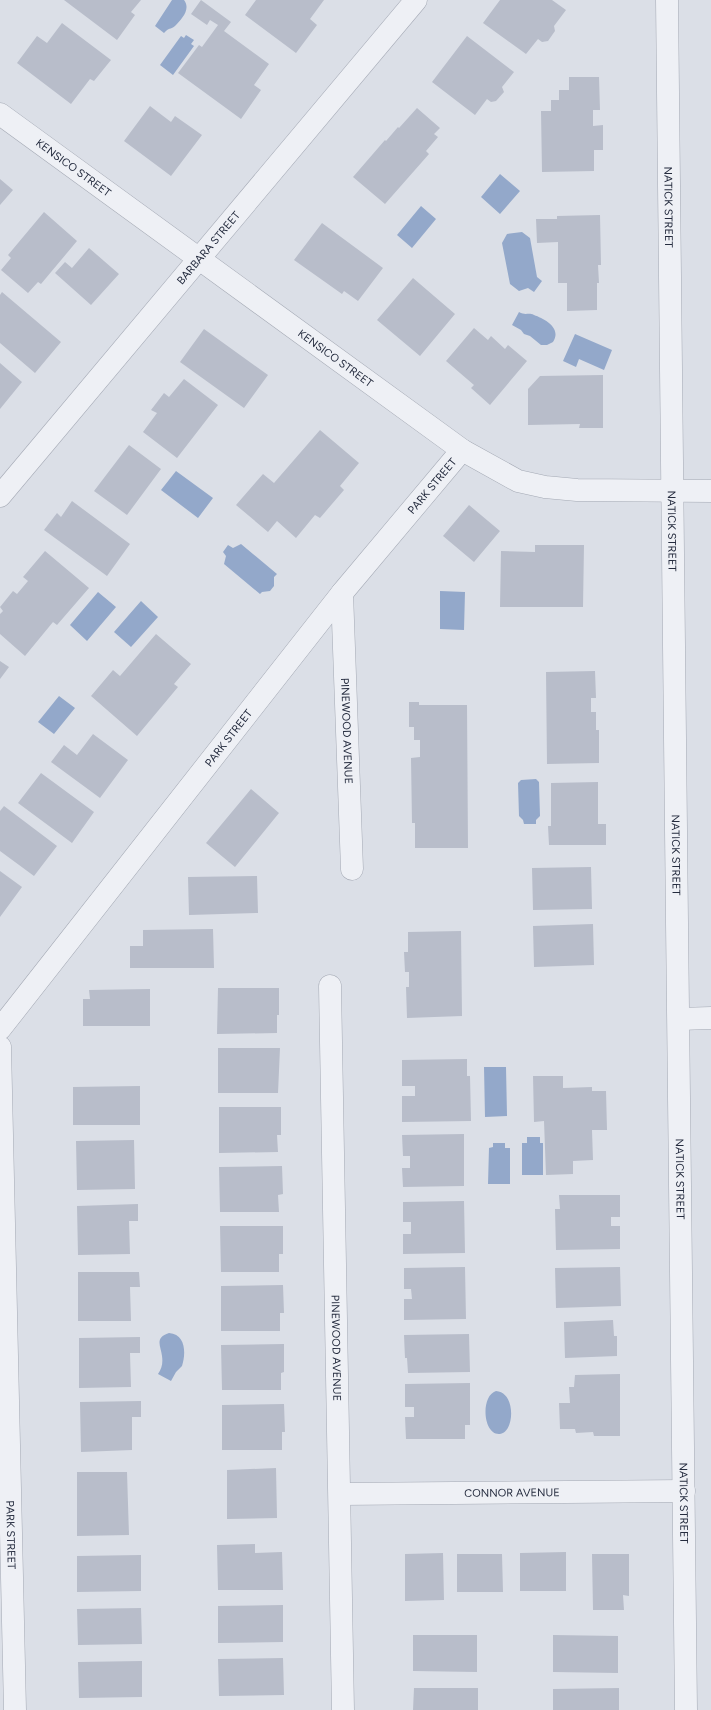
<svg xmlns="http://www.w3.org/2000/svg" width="711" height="1710" viewBox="0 0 711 1710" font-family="Figtree,sans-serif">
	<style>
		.water { fill: #93a8ca }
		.building { fill: #b8bdca }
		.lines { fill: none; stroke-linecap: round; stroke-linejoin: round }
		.minor-casing { stroke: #a4a9b4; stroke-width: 23 }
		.minor { stroke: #eef0f5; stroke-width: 22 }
		.labels { text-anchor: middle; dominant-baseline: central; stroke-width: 3; stroke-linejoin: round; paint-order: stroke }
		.street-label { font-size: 11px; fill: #242b3e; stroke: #ebeef5 }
	</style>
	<rect width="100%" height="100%" fill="#dbdfe7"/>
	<!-- water -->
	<path class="water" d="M172,0H184C191,9 182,19 175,26C170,30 169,27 164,33L155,26Z
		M186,35L194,40L191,44L194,46L173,75L160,65L181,36L184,38Z
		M500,174L520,191L500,214L481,197Z
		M421,206L436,219L412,248L397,235Z
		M522,232L530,238L537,277L542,281L534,292L528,288L519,291L510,284L502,243L507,234Z
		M519,312C526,316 528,312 534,315C545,319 562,328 553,342L547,345H541L530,336L524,334L521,330L512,325Z
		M575,334L612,350L604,370L579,359L576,367L563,361Z
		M176,471L213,498L198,518L161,490Z
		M241,544L277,574L274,577V586L270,591L262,592L260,594L224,564L226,556L223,552L228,545L233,548Z
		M440,591L465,592L464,630L440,629Z
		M98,592L116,607L87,641L70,625Z
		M141,601L158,617L131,647L114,632Z
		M59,696L75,708L54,734L38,722Z
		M536,779L539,782L540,816L536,820V824H524L523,820L519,816L518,783L521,780Z
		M484,1067H506L507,1116L485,1117Z
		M527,1137H540V1143H543V1175H522V1143H527Z
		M493,1143H505V1148H510V1184H488L489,1148L493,1147Z
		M169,1333C186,1334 186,1354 182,1366L176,1372L171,1381L158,1374C162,1368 163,1363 162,1356C161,1346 154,1338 169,1333Z
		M496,1391C516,1392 515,1432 500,1434C483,1436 480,1396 496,1391Z"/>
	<!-- building -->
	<path class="building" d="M64,0H141L131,12L135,15L117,40Z
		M201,0L231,22L224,31L269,64L254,85L261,90L241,119L178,73L199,45L202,47L218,25L210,20L207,25L191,14Z
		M256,0H324L310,19L317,25L296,53L245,15Z
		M500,0H552L566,10L554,26L555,31L548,41L542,42L538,39L526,54L483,23Z
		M62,23L111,60L94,81L90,79L71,104L17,63L37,36L47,43Z
		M467,36L514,72L502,87L504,92L496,101L491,102L487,99L475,115L432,82Z
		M569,77H599L600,110H593V126L603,125V150H594V171L542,172L541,111H551V100H559V90H569Z
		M150,106L171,122L175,116L202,135L171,176L124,141Z
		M417,108L440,128L434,134L438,137L426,151L429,154L385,204L353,177L385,140L386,141L398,127L399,128Z
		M0,179L13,190L0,205Z
		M44,212L77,241L41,284L38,282L28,293L1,270L11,258L8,255Z
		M600,215L601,265H598L599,283H597V310L567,311V283H558V242L537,243L536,219H557V216Z
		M322,223L383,268L358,301L344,291L342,294L294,260Z
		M89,248L119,274L91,305L55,273L65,262L72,268Z
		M413,278L455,314L420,356L377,320Z
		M2,292L61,342L35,373L0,343V295Z
		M474,328L488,340L491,336L505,349L508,345L527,361L490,405L471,388L474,385L446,361Z
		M204,329L268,375L244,408L180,362Z
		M0,363L22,382L0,409Z
		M603,375V428H579L580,424L528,425V389L540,376Z
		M184,379L218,405L177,458L143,432L157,413L151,410L164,393L169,397Z
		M320,430L359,463L340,486L344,490L320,518L315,515L296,538L277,521L268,532L236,505L263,474L274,483Z
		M129,445L161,469L127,515L94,491Z
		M72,501L130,544L107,576L44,530L57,513L61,517Z
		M469,505L500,531L474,562L443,536Z
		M535,545H584L583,607H500L501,551L535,552Z
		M45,551L89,588L57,625L53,622L25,656L0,634V614L3,611L0,607L13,591L17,594L28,581L23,577Z
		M156,634L191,664L174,684L178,687L137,736L91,696L113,670L120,676Z
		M0,661L9,667L0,679Z
		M595,671L596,698H591V712H596V730H599V763L547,764L546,672Z
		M409,702H419V705H467L468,848H415V823H412L411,758L420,757V740H414V727H409Z
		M93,734L128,760L100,798L51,762L64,745L77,755Z
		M41,773L94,812L72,843L18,803Z
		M598,782V824H606V845H549L548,826H551V783Z
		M251,789L279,813L235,867L206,843Z
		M4,806L57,846L34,876L0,851V811Z
		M591,867L592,909L533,910L532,868Z
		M0,871L22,887L0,917Z
		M257,876L258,913L189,915L188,877Z
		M593,924L594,965L534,967L533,926Z
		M213,929L214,968H130V946H143V930Z
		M461,931L462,1016L407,1018L406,987H409V972H405L404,952H408V932Z
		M218,988H279V1015H277V1033L217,1034Z
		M150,989V1026H83V999H90L89,990Z
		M218,1048H280L278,1093H218Z
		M467,1059V1076H470L471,1121L402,1122V1096H415V1086H402V1060Z
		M533,1076H563V1088L592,1087V1091H606L607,1130H592L593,1160L573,1161V1174L546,1175L544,1121L534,1122Z
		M140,1086V1125H73V1087Z
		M219,1107H281V1135H277L278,1152L219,1153Z
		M464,1134V1186L403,1187L402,1168H410V1156H403L402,1135Z
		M134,1140L135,1189L77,1190L76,1141Z
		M282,1166L283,1194L278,1195L279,1212H220L219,1167Z
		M559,1195H620V1217H611V1226H620V1249L556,1250L555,1209H560Z
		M464,1201L465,1253L403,1254V1234H411V1222H403V1202Z
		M138,1204V1221H129L130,1254L78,1255L77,1206Z
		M220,1226H283V1254H279V1272H221Z
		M465,1267L466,1319L404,1320V1299H412L411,1289H404V1268Z
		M620,1267L621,1306L556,1308L555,1268Z
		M78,1272H139L140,1287H130L131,1321H78Z
		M283,1285L284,1313H280V1331H221V1286Z
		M613,1320L614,1336H617V1356L565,1358L564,1322Z
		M469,1334L470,1372L408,1373L407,1358H405L404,1335Z
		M140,1337V1353H130L131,1387L79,1388V1338Z
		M284,1344V1372L281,1373V1390H222L221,1345Z
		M620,1374V1436H594L593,1432L576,1433L575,1429H560L559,1403H570L569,1387H574L575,1375Z
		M470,1383V1425H465V1439H406L405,1417H414V1407H405V1384Z
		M141,1401V1417H132V1450L81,1452L80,1402Z
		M284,1404L285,1432H282V1450H222V1405Z
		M276,1468L277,1518L227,1519V1470Z
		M77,1472H127L129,1535L77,1536Z
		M255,1544V1553L282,1552L283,1590H218L217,1545Z
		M566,1552V1591H520V1553Z
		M443,1553L444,1600L405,1601V1554Z
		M457,1554H502L503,1592H457Z
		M592,1554H629V1596L623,1595L624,1610H593Z
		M141,1555V1591L77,1592V1556Z
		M283,1605V1642L218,1643V1606Z
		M141,1608L142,1644L78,1645L77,1609Z
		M413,1635H477V1672L413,1671Z
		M553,1635L618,1636V1673L553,1672Z
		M283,1658L284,1695L219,1696L218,1659Z
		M142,1661V1697L79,1698L78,1662Z
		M414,1688H478V1710H413Z
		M619,1688V1710H553V1689Z"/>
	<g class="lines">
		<defs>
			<g id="minor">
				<path id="s1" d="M667,0C671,570 681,1140 686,1710"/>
				<path id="s2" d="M0,114L462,450L518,481L545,487L577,490L711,491"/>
				<path id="s3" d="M0,496L416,0"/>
				<path id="s4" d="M342,593L352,869"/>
				<path id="s5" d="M330,986L343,1710"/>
				<path d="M679,1019L711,1018"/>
				<path id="s6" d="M0,1029L342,593L462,450"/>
				<path id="s7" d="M0,1047L15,1710"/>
				<path id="s8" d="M340,1494L684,1491"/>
			</g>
		</defs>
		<!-- minor casing -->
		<use href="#minor" class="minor-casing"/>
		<!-- minor -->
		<use href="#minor" class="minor"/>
	</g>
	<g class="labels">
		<!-- street labels -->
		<g class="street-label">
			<text stroke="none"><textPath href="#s2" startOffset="91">KENSICO STREET</textPath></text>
			<text stroke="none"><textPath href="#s1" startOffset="207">NATICK STREET</textPath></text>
			<text stroke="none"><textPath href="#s3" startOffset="324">BARBARA STREET</textPath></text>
			<text stroke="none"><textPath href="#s2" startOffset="415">KENSICO STREET</textPath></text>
			<text stroke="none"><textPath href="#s6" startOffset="694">PARK STREET</textPath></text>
			<text stroke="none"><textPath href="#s1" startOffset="531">NATICK STREET</textPath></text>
			<text stroke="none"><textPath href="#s4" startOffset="138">PINEWOOD AVENUE</textPath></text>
			<text stroke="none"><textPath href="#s6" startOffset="370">PARK STREET</textPath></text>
			<text stroke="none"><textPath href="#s1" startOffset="855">NATICK STREET</textPath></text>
			<text stroke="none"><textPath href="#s1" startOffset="1179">NATICK STREET</textPath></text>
			<text stroke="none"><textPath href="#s5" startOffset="362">PINEWOOD AVENUE</textPath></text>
			<text stroke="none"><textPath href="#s8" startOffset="172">CONNOR AVENUE</textPath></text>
			<text stroke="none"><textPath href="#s1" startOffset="1503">NATICK STREET</textPath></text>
			<text stroke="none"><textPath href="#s7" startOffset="488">PARK STREET</textPath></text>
		</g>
	</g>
</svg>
